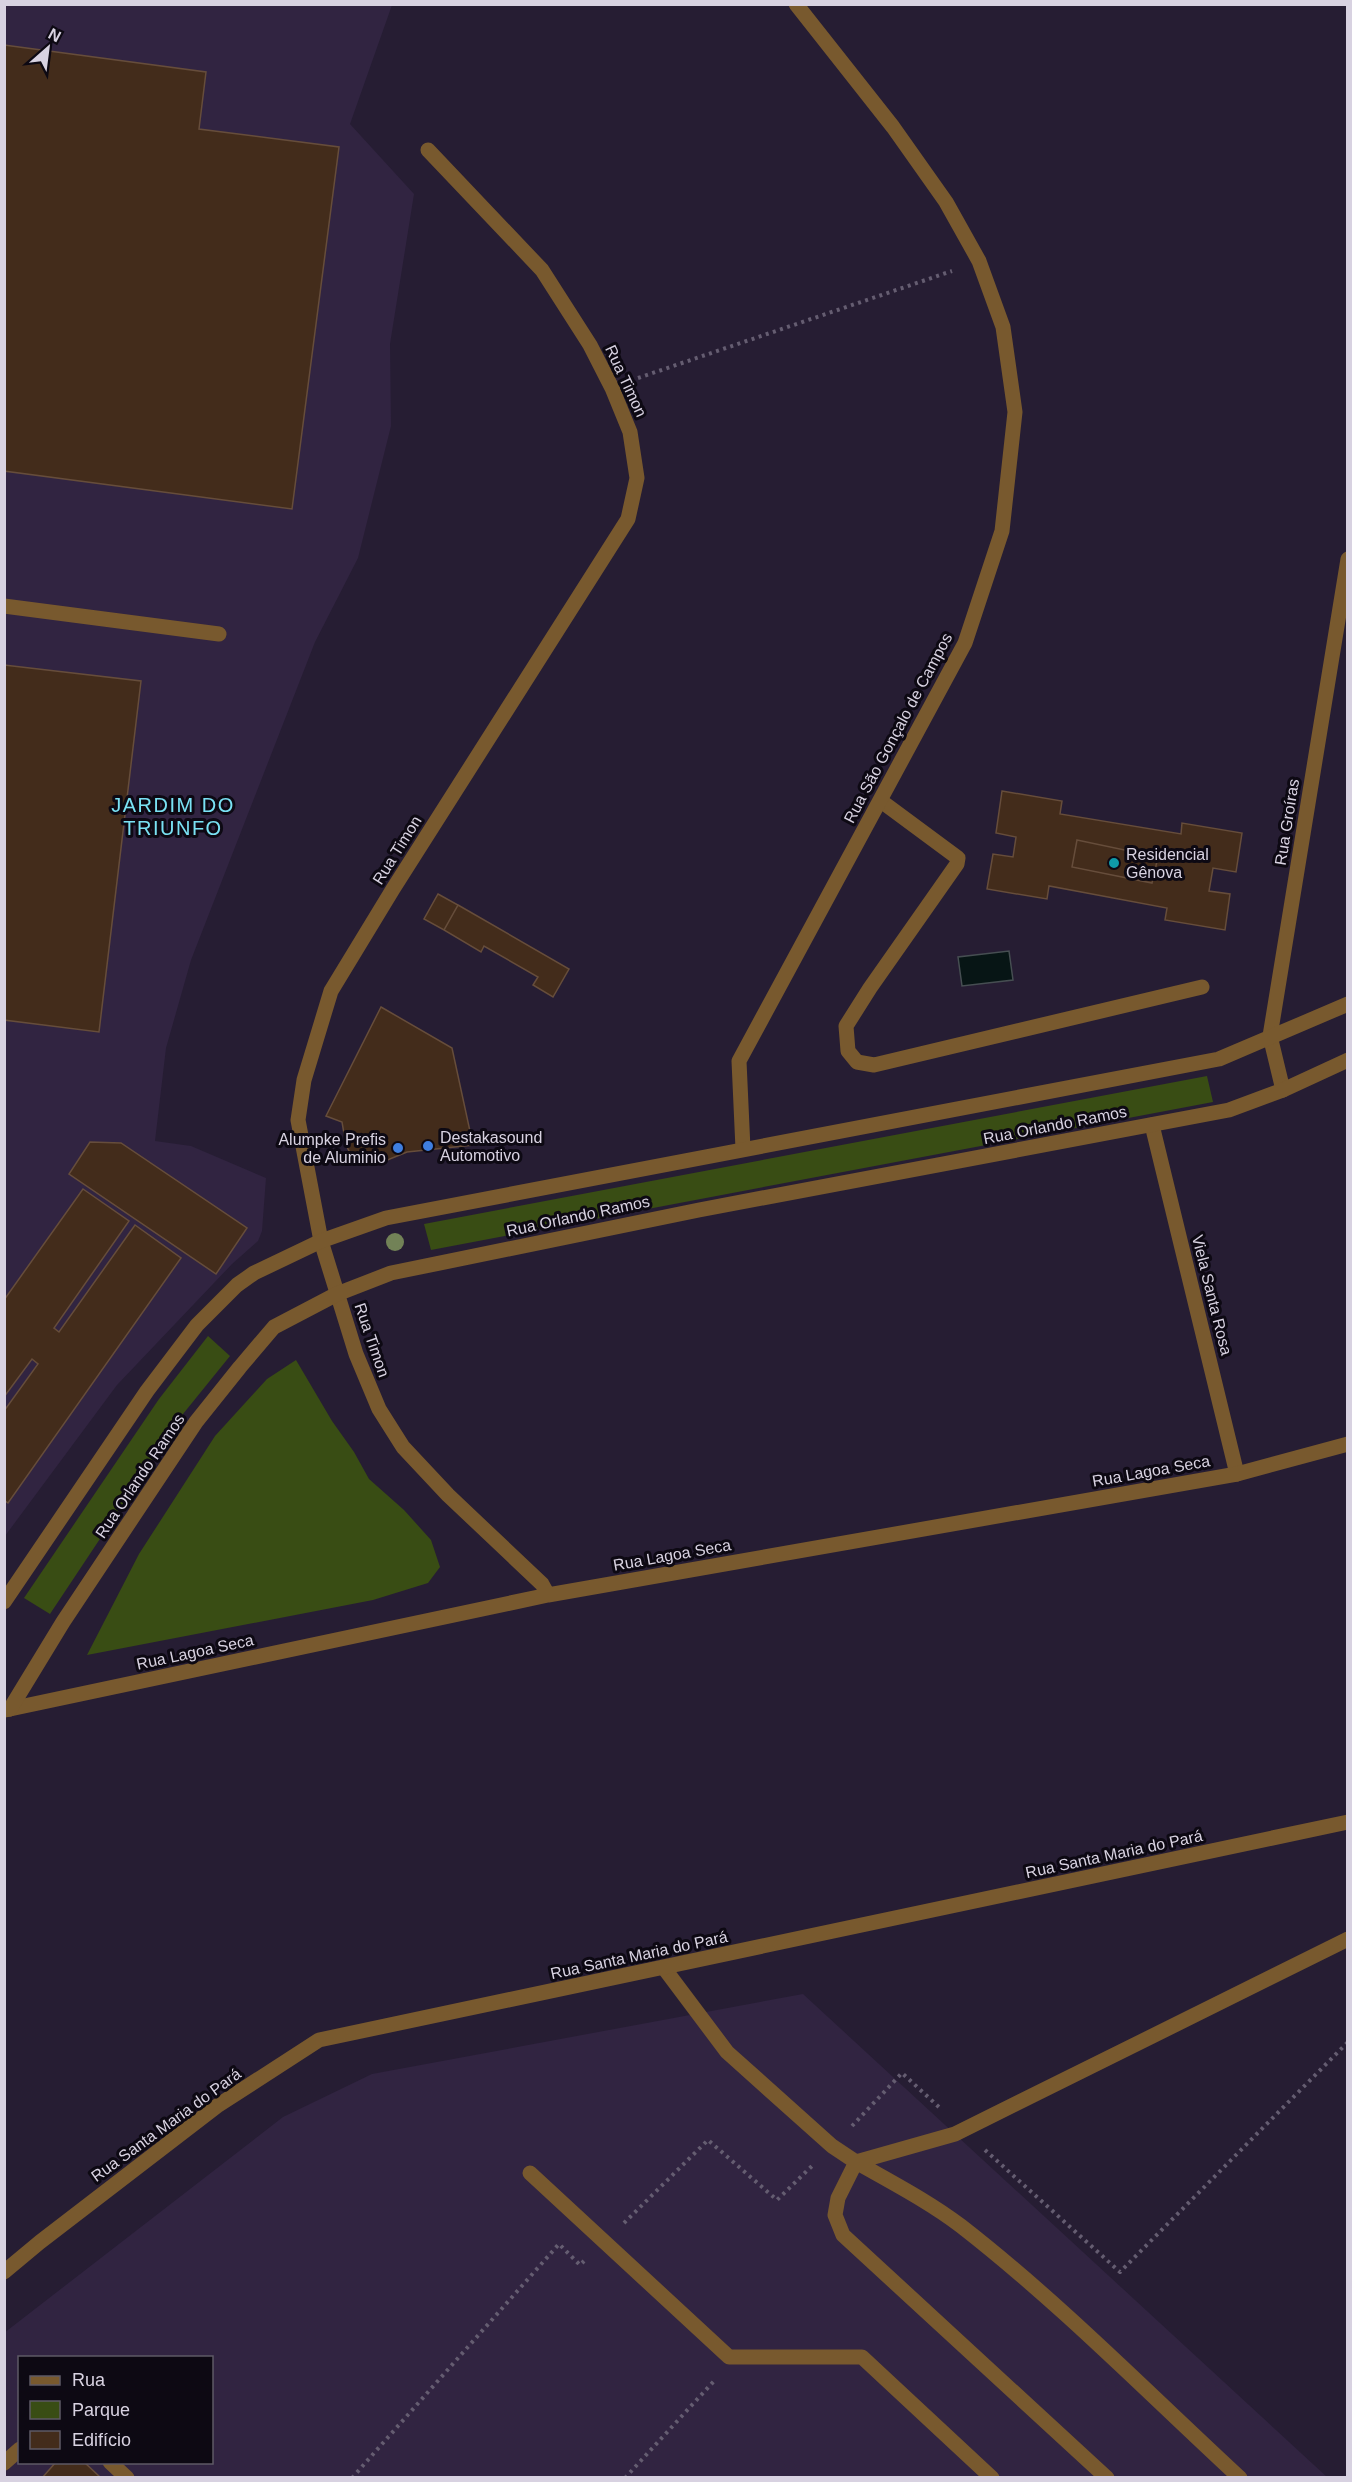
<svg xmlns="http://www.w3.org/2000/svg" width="1352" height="2482" viewBox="0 0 1352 2482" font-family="Helvetica,sans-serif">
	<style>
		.built { fill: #312441; fill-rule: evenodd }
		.green { fill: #394d14 }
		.water { fill: #071515; stroke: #464e52; stroke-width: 1.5 }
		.building { fill: #432c1b; stroke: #664d3b; stroke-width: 1.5 }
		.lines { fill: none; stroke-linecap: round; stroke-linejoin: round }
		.path { stroke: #655d71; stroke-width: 4; stroke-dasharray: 3 4.5; stroke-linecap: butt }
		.service { stroke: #78592e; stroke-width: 15 }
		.minor { stroke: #78592e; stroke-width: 15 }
		.tertiary { stroke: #78592e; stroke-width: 15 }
		.tree { fill: #728257 }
		.culture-dot { fill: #0f9aa8; stroke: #0d0913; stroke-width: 2 }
		.shop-dot { fill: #3f7fe0; stroke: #0d0913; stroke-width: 2 }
		.labels { text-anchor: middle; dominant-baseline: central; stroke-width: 6; stroke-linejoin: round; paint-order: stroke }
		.street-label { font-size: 16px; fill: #d8d2e1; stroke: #0d0913 }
		.poi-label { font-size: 16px; fill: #d8d2e1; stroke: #0d0913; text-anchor: start }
		.quarter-label { font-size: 20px; letter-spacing: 1.5px; fill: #7ae2f4; stroke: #0d0913 }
	</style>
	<rect width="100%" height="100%" fill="#261d33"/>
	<!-- built -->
	<path class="built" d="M5,5H392L350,124L414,194L390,344L391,426L358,558L315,642L191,960L166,1048L155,1141L191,1146L266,1178L262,1231L258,1241L232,1264L117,1385L5,1536Z
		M803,1994L1327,2477H5L4,2333L283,2117L372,2074ZM20,2358H212V2462H20Z"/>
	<!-- green -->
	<path class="green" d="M1207,1076L1213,1102L431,1250L424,1224Z
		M208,1336L230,1356L183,1414L50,1614L24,1598L159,1399Z
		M296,1360L332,1421L354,1452L369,1479L404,1510L431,1540L440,1567L428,1583L373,1600L87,1655L139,1554L215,1436L267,1379Z"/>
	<!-- water -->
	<path class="water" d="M1009,951L1013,980L962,986L958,957Z"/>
	<!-- building -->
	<path class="building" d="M4,45L206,72L199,129L339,147L292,509L4,471Z
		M4,665L141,681L99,1032L4,1020Z
		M1002,791L1062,801L1060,814L1181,834L1182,823L1242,833L1236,872L1213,868L1209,891L1230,894L1225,930L1165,920L1167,908L1049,886L1047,899L987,889L993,854L1013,857L1016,837L996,833Z
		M1077,840L1158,857L1152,883L1072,867Z
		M438,894L458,905L444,930L424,919Z
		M458,905L569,969L553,997L533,985L538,977L484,946L481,952L444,930Z
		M381,1007L452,1048L473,1145L407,1152L380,1163L365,1165L353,1159L346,1145L342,1122L326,1116Z
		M90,1142L121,1143L247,1228L216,1274L69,1174Z
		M83,1189L129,1221L54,1328L59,1332L135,1225L181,1258L8,1503L4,1500V1411L38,1364L32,1359L4,1397V1300Z
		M56,2462H84L101,2478H42Z"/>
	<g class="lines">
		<!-- path -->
		<path class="path" d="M638,378L952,271
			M852,2126L902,2073L940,2108
			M985,2150L1120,2272L1348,2042
			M624,2223L708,2140L777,2200L813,2165
			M352,2478L559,2244L580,2265L584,2261
			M625,2478L714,2381"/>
		<!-- service -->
		<path class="service" d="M4,606L219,634
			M881,801L958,858L957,864L870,988L846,1026L848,1051L857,1062L874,1065L1202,987
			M1152,1125L1237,1474
			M664,1968L727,2052L832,2146L856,2162L955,2134L1348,1939
			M530,2173L729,2357H862L992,2478
			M110,2462L127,2478
			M4,2463L20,2449
			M1107,2478L843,2235L835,2215L838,2198L856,2162C891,2182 928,2201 961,2226C1060,2303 1148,2393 1240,2478"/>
		<!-- minor -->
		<path class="minor" d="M428,150L542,270L590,345L612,388L630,432L637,478L628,519L393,889L331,991L304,1080L298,1120L321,1241L356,1354L379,1409L403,1447L448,1495L542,1584L548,1595
			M1283,1090L1270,1036L1348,559
			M743,1149L739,1061L965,643L1002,531L1015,412L1003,327L979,261L946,202L893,127L796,4
			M10,1709L548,1595L1237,1474L1348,1444
			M4,2272L40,2242L217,2106L319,2040L1348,1822"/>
		<!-- tertiary -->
		<path class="tertiary" d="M4,1602L147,1391L197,1325L237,1285L254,1273L321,1241L386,1218L1219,1059L1348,1004
			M4,1710L10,1709L63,1622L196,1422L240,1367L274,1327L337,1294L391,1273L699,1210L1229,1110L1283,1090L1348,1060"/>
	</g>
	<!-- trees -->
	<circle class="tree" cx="395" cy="1242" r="9"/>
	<!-- markers -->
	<circle class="culture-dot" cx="1114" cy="863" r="6"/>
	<g class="shop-dot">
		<circle cx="428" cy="1146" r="6"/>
		<circle cx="398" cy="1148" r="6"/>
	</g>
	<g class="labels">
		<!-- street labels -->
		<g class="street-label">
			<text transform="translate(626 381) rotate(65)">Rua Timon</text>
			<text transform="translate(898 728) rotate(-62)">Rua São Gonçalo de Campos</text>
			<text transform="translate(1287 822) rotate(-81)">Rua Groíras</text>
			<text transform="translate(397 850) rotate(-58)">Rua Timon</text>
			<text transform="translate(1055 1125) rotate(-11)">Rua Orlando Ramos</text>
			<text transform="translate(578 1216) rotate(-12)">Rua Orlando Ramos</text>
			<text transform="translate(1212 1295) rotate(76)">Viela Santa Rosa</text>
			<text transform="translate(372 1340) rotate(71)">Rua Timon</text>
			<text transform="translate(1151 1471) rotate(-10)">Rua Lagoa Seca</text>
			<text transform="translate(140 1476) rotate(-56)">Rua Orlando Ramos</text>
			<text transform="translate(672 1555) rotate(-10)">Rua Lagoa Seca</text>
			<text transform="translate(195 1652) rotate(-12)">Rua Lagoa Seca</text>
			<text transform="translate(1114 1854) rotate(-12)">Rua Santa Maria do Pará</text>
			<text transform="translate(639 1955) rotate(-12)">Rua Santa Maria do Pará</text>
			<text transform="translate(166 2125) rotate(-36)">Rua Santa Maria do Pará</text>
		</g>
		<!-- poi labels -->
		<g class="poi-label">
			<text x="1126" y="854">Residencial<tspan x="1126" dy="18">Gênova</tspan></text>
			<text x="440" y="1137">Destakasound<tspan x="440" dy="18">Automotivo</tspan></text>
			<text x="386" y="1139" text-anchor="end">Alumpke Prefis<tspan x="386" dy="18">de Aluminio</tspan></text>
		</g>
		<!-- quarter labels -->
		<g class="quarter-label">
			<text x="173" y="805">JARDIM DO<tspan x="173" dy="23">TRIUNFO</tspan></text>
		</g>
	</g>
	<!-- border -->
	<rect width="1352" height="2482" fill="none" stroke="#d8d2e1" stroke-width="12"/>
	<!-- legend -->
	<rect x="18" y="2356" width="195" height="108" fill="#0d0913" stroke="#5e5965" stroke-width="1.5"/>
	<rect x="30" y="2376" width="30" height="9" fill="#78592e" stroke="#5e5965" stroke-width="1.5"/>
	<text x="72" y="2386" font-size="18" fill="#d8d2e1">Rua</text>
	<rect x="30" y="2401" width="30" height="18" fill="#394d14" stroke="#5e5965" stroke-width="1.5"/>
	<text x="72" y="2416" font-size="18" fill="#d8d2e1">Parque</text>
	<rect x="30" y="2431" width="30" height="18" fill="#432c1b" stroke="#5e5965" stroke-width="1.5"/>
	<text x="72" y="2446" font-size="18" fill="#d8d2e1">Edifício</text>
	<!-- north arrow -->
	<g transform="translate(48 48) rotate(28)" stroke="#0d0913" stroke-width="4.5" paint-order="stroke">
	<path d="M0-4.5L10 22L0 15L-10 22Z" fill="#d8d2e1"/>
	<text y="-9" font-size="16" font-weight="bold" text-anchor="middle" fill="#d8d2e1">N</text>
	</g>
</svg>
